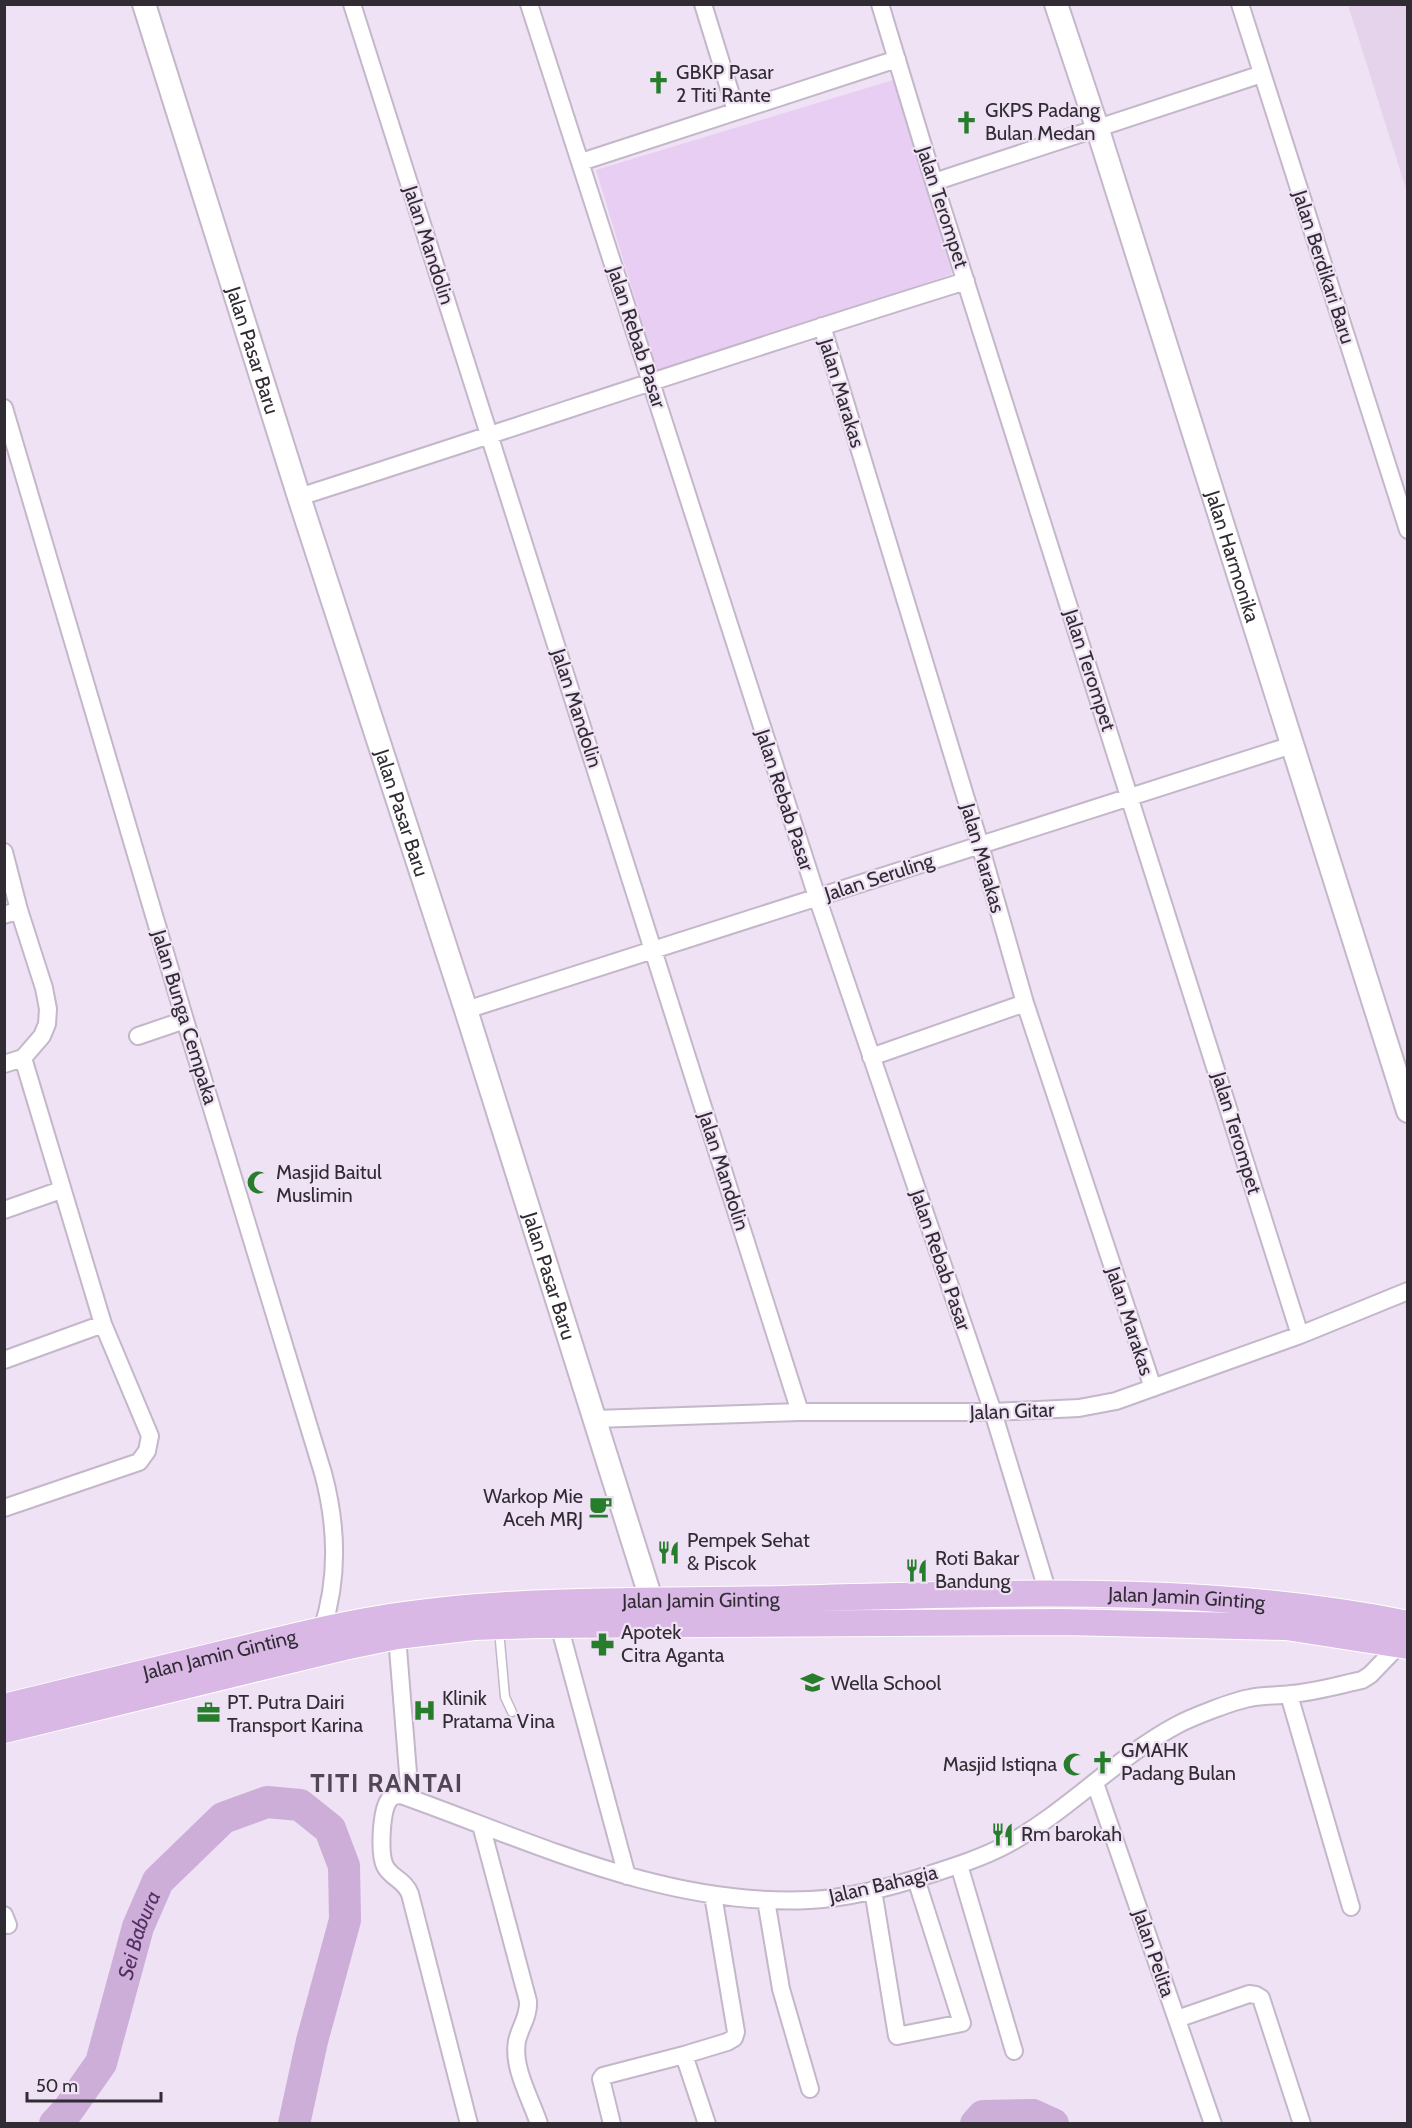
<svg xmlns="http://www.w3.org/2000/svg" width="1412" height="2128" viewBox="0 0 1412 2128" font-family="Cabin,sans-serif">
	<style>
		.built { fill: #e5d3ec }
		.green { fill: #e8cef3 }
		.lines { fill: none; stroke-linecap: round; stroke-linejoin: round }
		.river { stroke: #ccaed9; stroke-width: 32 }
		.lane-casing { stroke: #c3b7c9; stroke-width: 11 }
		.street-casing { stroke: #c3b7c9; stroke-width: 20 }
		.secondary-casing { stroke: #c3b7c9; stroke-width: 26 }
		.primary-casing { stroke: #fff; stroke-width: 28 }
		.lane { stroke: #fff; stroke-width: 8 }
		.street { stroke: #fff; stroke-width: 16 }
		.secondary { stroke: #fff; stroke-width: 22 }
		.primary { stroke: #d9b8e6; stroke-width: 26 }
		.labels { text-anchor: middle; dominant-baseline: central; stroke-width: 4.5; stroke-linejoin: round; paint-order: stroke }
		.poi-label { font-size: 20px; fill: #312c33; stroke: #efe2f4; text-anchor: start }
		.street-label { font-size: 20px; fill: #312c33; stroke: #efe2f4 }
		.water-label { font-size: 21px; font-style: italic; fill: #552e64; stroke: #efe2f4 }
		.district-label { font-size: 26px; font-weight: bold; letter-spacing: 1.5px; fill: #514655; stroke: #efe2f4 }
	</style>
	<rect width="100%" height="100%" fill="#efe2f4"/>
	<!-- built -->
	<path class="built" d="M1348,5H1407V192Z"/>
	<!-- green -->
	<path class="green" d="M893,80L952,274L658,374L596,170Z"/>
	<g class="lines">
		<!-- river -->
		<g class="river">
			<path id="s1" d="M55,2124L68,2110L101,2063L138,1927L158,1881L223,1818L267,1802L300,1805L330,1829L344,1866L345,1920L312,2041L294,2124"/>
			<path d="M976,2124L983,2116L1033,2115L1053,2124"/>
		</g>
		<defs>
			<path id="lane" d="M499,1630L505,1697L512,1712"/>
			<path id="street" d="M352,4L800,1412
				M529,4L817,897L993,1412L1048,1593
				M703,4L736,111
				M880,4L934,182L1300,1335
				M1240,4L1408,530
				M581,162L897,59
				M934,182L1262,74
				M822,326L980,845L1025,1003L1153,1388
				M4,408L185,1020L323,1473C337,1525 339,1578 322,1630
				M299,497C521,426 743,350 966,281
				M4,852L19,910L44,988L48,1009L47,1024L42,1036L23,1058L4,1064
				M4,915L19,910
				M466,1010L1292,745
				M138,1036L185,1020
				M871,1057L1025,1003
				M4,1210L61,1190
				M4,1360L103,1324
				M595,1419L800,1412H993L1079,1408L1116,1401L1300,1335L1408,1291
				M4,1508L139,1462L147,1451L150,1436L103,1324L23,1058
				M559,1625L627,1876
				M397,1636L410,1798
				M1289,1695L1351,1907
				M1095,1783L1213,2124
				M481,1825L528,2001C529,2017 520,2027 517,2041C512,2068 531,2099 539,2124
				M959,1865L1014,2051
				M873,1890L897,2036L962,2023L916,1879
				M766,1900L781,1989L810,2089
				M4,1915L8,1925
				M1177,2019L1249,1994L1256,1995L1261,1998L1302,2124
				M469,2124L410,1894C404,1879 392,1879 385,1866C379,1854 381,1811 389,1800C392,1796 396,1795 401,1795C533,1842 666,1907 810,1900C851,1898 892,1887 931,1874C956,1866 984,1857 1008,1844C1068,1811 1117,1757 1177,1725C1192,1717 1233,1701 1250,1698C1264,1695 1277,1696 1291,1694C1315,1692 1339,1685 1362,1680L1370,1675L1399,1645
				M612,2124L601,2079L603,2076L684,2055
				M707,2124L684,2055L727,2042L734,2038L736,2032L713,1895"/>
			<g id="secondary">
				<path id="s2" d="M144,4L299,497L466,1010L657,1618"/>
				<path id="s3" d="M1056,4L1097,127L1408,1111"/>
			</g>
			<g id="primary">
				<path id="s4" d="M4,1707C78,1689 152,1671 226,1653C276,1641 327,1627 378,1619C512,1597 649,1602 783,1599C991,1594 1203,1582 1408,1624"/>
				<path d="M4,1730L344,1647L397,1636L474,1627L536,1625L1062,1622L1286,1627L1408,1646"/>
			</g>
		</defs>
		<!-- lane casing -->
		<use href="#lane" class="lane-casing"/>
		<!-- street casing -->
		<use href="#street" class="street-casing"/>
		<!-- secondary casing -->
		<use href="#secondary" class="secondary-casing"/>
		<!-- primary casing -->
		<use href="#primary" class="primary-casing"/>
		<!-- lane -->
		<use href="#lane" class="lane"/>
		<!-- street -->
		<use href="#street" class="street"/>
		<!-- secondary -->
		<use href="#secondary" class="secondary"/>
		<!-- primary -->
		<use href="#primary" class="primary"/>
	</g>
	<!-- icons -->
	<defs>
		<symbol id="church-bare" viewBox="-9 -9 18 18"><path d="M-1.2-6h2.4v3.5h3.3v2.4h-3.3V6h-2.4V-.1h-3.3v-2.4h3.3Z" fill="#277d2b" stroke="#efe2f4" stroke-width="2.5" paint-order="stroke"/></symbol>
		<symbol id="mosque-bare" viewBox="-9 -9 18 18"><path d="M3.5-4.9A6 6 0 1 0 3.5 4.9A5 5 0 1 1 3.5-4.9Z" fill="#277d2b" stroke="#efe2f4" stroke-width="2.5" paint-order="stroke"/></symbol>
		<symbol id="cafe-bare" viewBox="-9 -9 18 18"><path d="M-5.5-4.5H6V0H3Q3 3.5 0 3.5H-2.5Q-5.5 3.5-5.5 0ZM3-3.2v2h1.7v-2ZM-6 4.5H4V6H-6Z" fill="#277d2b" stroke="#efe2f4" stroke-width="2.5" paint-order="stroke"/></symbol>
		<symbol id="restaurant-bare" viewBox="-9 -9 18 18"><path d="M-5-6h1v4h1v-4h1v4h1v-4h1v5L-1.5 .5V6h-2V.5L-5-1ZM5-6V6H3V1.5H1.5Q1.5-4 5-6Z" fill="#277d2b" stroke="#efe2f4" stroke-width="2.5" paint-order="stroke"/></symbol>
		<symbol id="pharmacy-bare" viewBox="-9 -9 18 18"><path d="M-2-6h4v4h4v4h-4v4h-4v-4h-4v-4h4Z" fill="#277d2b" stroke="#efe2f4" stroke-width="2.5" paint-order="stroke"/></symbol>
		<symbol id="school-bare" viewBox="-9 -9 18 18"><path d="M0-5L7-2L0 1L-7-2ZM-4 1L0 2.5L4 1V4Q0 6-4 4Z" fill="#277d2b" stroke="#efe2f4" stroke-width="2.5" paint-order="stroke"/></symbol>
		<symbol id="hospital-bare" viewBox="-9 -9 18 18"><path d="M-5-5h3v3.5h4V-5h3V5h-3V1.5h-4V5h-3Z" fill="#277d2b" stroke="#efe2f4" stroke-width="2.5" paint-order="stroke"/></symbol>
		<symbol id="office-bare" viewBox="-9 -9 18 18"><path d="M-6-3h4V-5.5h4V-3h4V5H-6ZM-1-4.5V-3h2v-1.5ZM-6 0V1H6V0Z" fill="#277d2b" stroke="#efe2f4" stroke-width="2.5" paint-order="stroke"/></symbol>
	</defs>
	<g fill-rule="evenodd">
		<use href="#church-bare" x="642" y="66" width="33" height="33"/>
		<use href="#church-bare" x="950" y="106" width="33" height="33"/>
		<use href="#mosque-bare" x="242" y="1166" width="33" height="33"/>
		<use href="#cafe-bare" x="584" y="1490" width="33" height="33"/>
		<use href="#restaurant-bare" x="652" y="1536" width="33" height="33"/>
		<use href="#restaurant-bare" x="900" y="1554" width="33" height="33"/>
		<use href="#pharmacy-bare" x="586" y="1628" width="33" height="33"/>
		<use href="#school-bare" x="796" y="1666" width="33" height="33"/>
		<use href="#hospital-bare" x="408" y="1694" width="33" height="33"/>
		<use href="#office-bare" x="192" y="1696" width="33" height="33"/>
		<use href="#church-bare" x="1086" y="1746" width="33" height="33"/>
		<use href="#mosque-bare" x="1058" y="1748" width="33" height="33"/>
		<use href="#restaurant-bare" x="986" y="1818" width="33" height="33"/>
	</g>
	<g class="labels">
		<!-- poi labels -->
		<g class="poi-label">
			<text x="676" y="72">GBKP Pasar<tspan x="676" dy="23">2 Titi Rante</tspan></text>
			<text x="985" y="110">GKPS Padang<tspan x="985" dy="23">Bulan Medan</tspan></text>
			<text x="276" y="1172">Masjid Baitul<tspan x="276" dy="23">Muslimin</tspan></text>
			<text x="583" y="1496" text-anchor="end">Warkop Mie<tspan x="583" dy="23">Aceh MRJ</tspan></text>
			<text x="687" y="1540">Pempek Sehat<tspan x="687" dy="23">&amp; Piscok</tspan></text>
			<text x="935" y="1558">Roti Bakar<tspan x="935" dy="23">Bandung</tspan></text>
			<text x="621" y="1632">Apotek<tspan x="621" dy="23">Citra Aganta</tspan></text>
			<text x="831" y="1683">Wella School</text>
			<text x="442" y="1698">Klinik<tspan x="442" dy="23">Pratama Vina</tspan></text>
			<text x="227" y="1702">PT. Putra Dairi<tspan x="227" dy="23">Transport Karina</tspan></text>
			<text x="1121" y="1750">GMAHK<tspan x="1121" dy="23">Padang Bulan</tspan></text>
			<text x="1057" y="1764" text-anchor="end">Masjid Istiqna</text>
			<text x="1021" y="1834">Rm barokah</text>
		</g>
		<!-- street labels -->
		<g class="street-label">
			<text transform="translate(943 207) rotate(72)">Jalan Terompet</text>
			<text transform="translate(429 245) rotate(72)">Jalan Mandolin</text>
			<text transform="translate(1324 267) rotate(72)">Jalan Berdikari Baru</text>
			<text transform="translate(637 337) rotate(72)">Jalan Rebab Pasar</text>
			<text stroke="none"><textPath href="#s2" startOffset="363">Jalan Pasar Baru</textPath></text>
			<text transform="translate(842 393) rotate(73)">Jalan Marakas</text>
			<text stroke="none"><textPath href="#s3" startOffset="580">Jalan Harmonika</textPath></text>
			<text transform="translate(1090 670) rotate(72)">Jalan Terompet</text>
			<text transform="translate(577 708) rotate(72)">Jalan Mandolin</text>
			<text transform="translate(785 800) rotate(72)">Jalan Rebab Pasar</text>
			<text stroke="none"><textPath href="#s2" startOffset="849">Jalan Pasar Baru</textPath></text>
			<text transform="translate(983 858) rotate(74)">Jalan Marakas</text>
			<text transform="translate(879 877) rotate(-18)">Jalan Seruling</text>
			<text transform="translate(185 1017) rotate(73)">Jalan Bunga Cempaka</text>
			<text transform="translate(1237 1133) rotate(73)">Jalan Terompet</text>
			<text transform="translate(724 1171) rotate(72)">Jalan Mandolin</text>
			<text transform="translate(941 1260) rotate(71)">Jalan Rebab Pasar</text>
			<text stroke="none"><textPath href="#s2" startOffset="1335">Jalan Pasar Baru</textPath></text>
			<text transform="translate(1130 1321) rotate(72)">Jalan Marakas</text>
			<text transform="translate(1012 1411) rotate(-2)">Jalan Gitar</text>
			<text stroke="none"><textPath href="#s4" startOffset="1194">Jalan Jamin Ginting</textPath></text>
			<text stroke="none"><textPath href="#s4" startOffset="708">Jalan Jamin Ginting</textPath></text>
			<text stroke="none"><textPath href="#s4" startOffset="222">Jalan Jamin Ginting</textPath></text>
			<text transform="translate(883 1884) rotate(-13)">Jalan Bahagia</text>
			<text transform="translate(1154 1953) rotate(71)">Jalan Pelita</text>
		</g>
		<!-- water labels -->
		<g class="water-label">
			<text stroke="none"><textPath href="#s1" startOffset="210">Sei Babura</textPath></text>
		</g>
		<!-- district labels -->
		<g class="district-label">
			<text x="387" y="1783">TITI RANTAI</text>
		</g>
	</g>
	<!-- border -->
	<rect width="1412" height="2128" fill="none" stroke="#312c33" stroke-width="12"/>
	<!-- scale -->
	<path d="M27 2092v9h134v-9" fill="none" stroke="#312c33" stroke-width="3"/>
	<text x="36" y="2092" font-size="18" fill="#312c33" stroke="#efe2f4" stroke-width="4.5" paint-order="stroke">50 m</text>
</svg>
